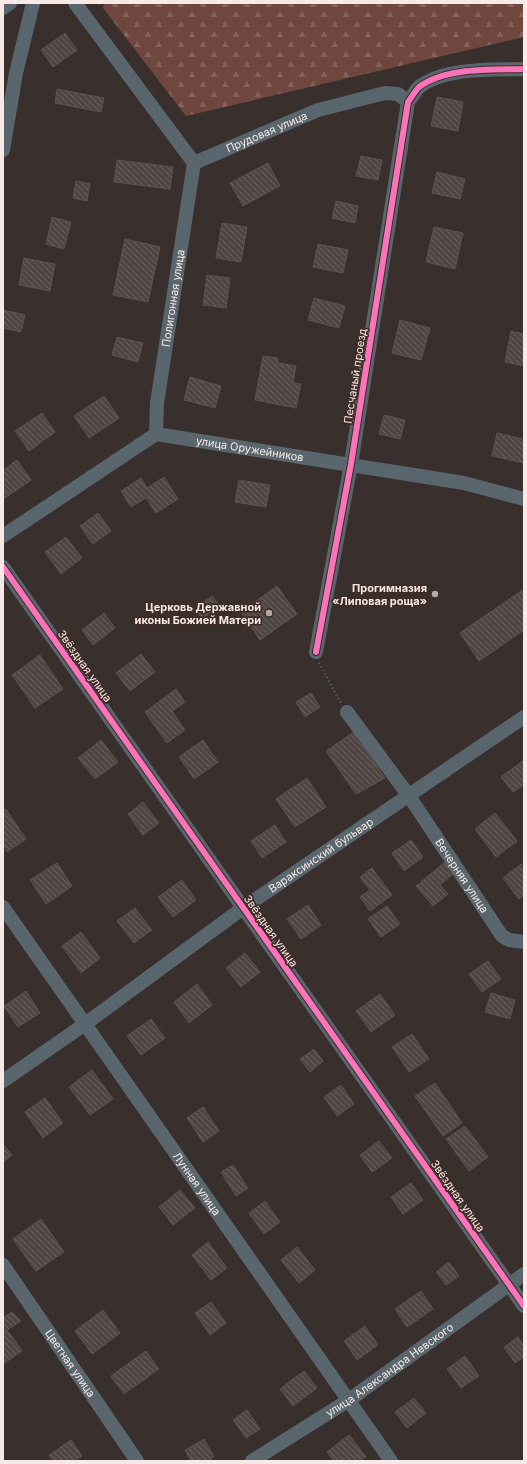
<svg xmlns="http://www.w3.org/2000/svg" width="527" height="1464" viewBox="0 0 527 1464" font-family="Inter,sans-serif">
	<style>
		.forest { fill: url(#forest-firs) }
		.building { fill: url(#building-back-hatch); stroke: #5c5350 }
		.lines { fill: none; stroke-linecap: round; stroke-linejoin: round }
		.path { stroke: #64696e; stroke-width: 2; stroke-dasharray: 1 3; stroke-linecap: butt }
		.minor { stroke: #5a666d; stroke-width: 14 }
		.cycleway-casing { stroke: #3f2c27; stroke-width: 8 }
		.cycleway { stroke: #fb73b8; stroke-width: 6 }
		.poi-dot { fill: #b4a9a5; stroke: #3f2c27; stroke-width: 1.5 }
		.labels { text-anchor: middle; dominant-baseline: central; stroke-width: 3.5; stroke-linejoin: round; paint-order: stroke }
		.street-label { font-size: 11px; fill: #f7eae6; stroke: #3f2c27 }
		.poi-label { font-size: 11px; font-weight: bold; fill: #f7eae6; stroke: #3f2c27; text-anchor: end }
	</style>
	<defs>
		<pattern id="forest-firs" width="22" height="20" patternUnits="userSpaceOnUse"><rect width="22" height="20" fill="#6f473e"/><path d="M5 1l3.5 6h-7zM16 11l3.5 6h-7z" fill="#84625a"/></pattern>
		<pattern id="building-back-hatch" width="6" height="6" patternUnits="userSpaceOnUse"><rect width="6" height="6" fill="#504744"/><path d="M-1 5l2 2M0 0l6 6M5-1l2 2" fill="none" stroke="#6a625f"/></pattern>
	</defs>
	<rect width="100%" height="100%" fill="#39302d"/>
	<!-- forest -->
	<path class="forest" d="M105,3H524V37L186,116L103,8Z"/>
	<!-- building -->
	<path class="building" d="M65,33L77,50L53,67L41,50Z
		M57,89L104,98L101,112L55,103Z
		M437,97L463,102L458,131L431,126Z
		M361,156L382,160L378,180L356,176Z
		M117,160L173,167L170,189L114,182Z
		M268,163L280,186L243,206L230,183Z
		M437,172L465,179L460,199L432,193Z
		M76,181L90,184L87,201L73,198Z
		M336,201L358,206L355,223L332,218Z
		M52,217L71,222L64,249L46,244Z
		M222,223L247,227L241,262L216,258Z
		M434,227L463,233L455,269L426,262Z
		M125,239L160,247L148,302L113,295Z
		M318,244L348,250L343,273L313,267Z
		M24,258L55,264L50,291L19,285Z
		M207,275L230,278L226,308L203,305Z
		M314,298L345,306L339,328L308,320Z
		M4,310L25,315L21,332L3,328Z
		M400,320L430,328L421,360L392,353Z
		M511,331L524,334V366L505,362Z
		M117,337L143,343L138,362L112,355Z
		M263,356L278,358V363L296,366L293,383L301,384L296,408L255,400Z
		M190,377L221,386L215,408L184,400Z
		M104,396L119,418L89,438L74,416Z
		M42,413L55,432L29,451L15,431Z
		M384,415L405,420L400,439L379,434Z
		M497,433L524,439V463L492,456Z
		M17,460L31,480L5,498L3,495V470Z
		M164,477L178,499L156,513L146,498L131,507L121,491L141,478L147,488Z
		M239,480L270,485L266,507L235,502Z
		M98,513L111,531L93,544L80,526Z
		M66,537L82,558L61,574L45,552Z
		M277,586L297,614L260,640L241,612Z
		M524,589V630L479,661L460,633Z
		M212,596L220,606L202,619L195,608Z
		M104,613L115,628L93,645L82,630Z
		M141,654L155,672L130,691L116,673Z
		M40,655L63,689L35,708L12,675Z
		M176,689L185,702L172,711L185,730L167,743L145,712Z
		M311,693L320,707L305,717L296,702Z
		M354,732L385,778L356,794L326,751Z
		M101,740L118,762L95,779L78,758Z
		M203,740L218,762L194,779L179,757Z
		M524,760V785L513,792L501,777Z
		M307,778L326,807L295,827L276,799Z
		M143,802L159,823L143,835L128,814Z
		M6,809L26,839L7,852L3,845V811Z
		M495,813L517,841L496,857L475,829Z
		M275,825L286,842L262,858L251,841Z
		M411,840L423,857L404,871L392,853Z
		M445,862L454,873L440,885L448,894L433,906L416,886Z
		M57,863L72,886L46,904L30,880Z
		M521,864L524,868V895L519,899L503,878Z
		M372,868L392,895L370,911L360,897L370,890L360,877Z
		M182,880L196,900L173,917L158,897Z
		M308,905L321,925L301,939L287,919Z
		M387,906L400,924L381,937L368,919Z
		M135,908L152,930L134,943L117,921Z
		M81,932L100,958L81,973L62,946Z
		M245,953L260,972L241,987L226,968Z
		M488,961L501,979L482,992L469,974Z
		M197,984L212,1005L189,1023L174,1002Z
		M26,991L40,1013L18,1027L4,1006Z
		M491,993L515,1000L510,1019L485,1012Z
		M380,994L395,1015L371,1032L356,1011Z
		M151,1019L165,1038L141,1055L127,1036Z
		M412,1034L429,1059L409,1072L392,1047Z
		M314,1049L323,1061L310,1072L300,1059Z
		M92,1070L113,1099L90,1115L69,1087Z
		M435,1083L462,1123L443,1136L415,1096Z
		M341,1085L354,1104L337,1116L324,1097Z
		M45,1098L63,1123L43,1138L25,1112Z
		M203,1107L219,1131L203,1142L187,1118Z
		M465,1126L488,1157L469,1171L446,1139Z
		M379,1141L392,1158L372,1172L360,1155Z
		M3,1144L12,1155L3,1162Z
		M233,1165L248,1188L236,1196L221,1172Z
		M411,1183L423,1200L403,1214L391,1197Z
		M180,1190L195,1208L173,1225L159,1207Z
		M265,1201L280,1222L264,1234L249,1213Z
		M41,1219L64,1252L36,1271L13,1239Z
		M208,1242L227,1268L211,1280L192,1255Z
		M297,1247L315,1270L299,1283L281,1260Z
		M449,1262L459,1276L446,1285L436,1272Z
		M421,1291L433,1309L407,1327L395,1309Z
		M211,1302L226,1323L210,1335L195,1313Z
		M103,1310L120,1333L92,1354L75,1331Z
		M12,1312L21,1321L7,1330L22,1351L3,1364V1318Z
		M365,1326L378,1345L357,1360L344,1341Z
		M518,1337L524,1346V1357L515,1363L504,1347Z
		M146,1351L159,1369L124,1394L111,1376Z
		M465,1356L479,1376L461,1388L447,1369Z
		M304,1371L317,1388L293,1406L280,1389Z
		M414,1398L426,1413L407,1428L395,1412Z
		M247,1410L260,1429L246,1438L233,1420Z
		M349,1435L366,1457L360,1461H334L327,1452Z
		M204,1439L214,1457L207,1461H191L185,1450Z
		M71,1440L82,1456L75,1461H53L49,1455Z"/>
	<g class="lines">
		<!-- path -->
		<path class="path" d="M319,663L341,703"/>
		<!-- minor -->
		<g class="minor">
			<path d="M75,3L194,163"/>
			<path d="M3,8L10,3"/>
			<path d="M3,150L16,73L33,3"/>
			<path id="s1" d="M194,163L318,110L385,93L398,94L408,102"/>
			<path id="s2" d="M156,434L157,403L194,163"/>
			<path id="s3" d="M3,536L156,434L464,483L524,499"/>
			<path d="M3,567L524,1306"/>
			<path d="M316,652L351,464L408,102C412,97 415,91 419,87C445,67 493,70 524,69"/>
			<path id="s4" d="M347,712L409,796L502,936L509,940L524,942"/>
			<path id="s5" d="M3,907L391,1461"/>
			<path id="s6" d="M3,1081L85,1024L243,908L524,717"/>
			<path id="s7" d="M3,1265L137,1461"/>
			<path id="s8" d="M252,1461L349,1400L524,1274"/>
		</g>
		<defs>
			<path id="cycleway" d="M3,567L524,1306
				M316,652L351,464L408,102C412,97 415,91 419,87C445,67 493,70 524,69"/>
		</defs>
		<!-- cycleway casing -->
		<use href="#cycleway" class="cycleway-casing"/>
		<!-- cycleway -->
		<use href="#cycleway" class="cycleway"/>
	</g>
	<!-- markers -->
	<g class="poi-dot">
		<circle cx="435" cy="594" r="4"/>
		<circle cx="269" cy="613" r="4"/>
	</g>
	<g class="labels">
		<!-- street labels -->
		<g class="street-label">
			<text stroke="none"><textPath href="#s1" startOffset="79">Прудовая улица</textPath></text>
			<text stroke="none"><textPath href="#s2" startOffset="137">Полигонная улица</textPath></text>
			<text transform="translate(355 376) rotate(-81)">Песчаный проезд</text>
			<text stroke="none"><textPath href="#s3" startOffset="279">улица Оружейников</textPath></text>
			<text transform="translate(85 666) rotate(55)">Звёздная улица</text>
			<text stroke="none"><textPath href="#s6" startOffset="390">Вараксинский бульвар</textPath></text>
			<text stroke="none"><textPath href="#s4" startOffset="200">Вечерняя улица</textPath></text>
			<text transform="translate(271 931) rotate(55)">Звёздная улица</text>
			<text stroke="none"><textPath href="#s5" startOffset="338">Лунная улица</textPath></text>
			<text transform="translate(458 1196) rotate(55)">Звёздная улица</text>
			<text stroke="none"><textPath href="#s7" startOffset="119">Цветная улица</textPath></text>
			<text stroke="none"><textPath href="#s8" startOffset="165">улица Александра Невского</textPath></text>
		</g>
		<!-- poi labels -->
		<g class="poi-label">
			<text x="427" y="588">Прогимназия<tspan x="427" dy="13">«Липовая роща»</tspan></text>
			<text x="261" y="607">Церковь Державной<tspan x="261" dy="13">иконы Божией Матери</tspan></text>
		</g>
	</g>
	<!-- border -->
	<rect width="527" height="1464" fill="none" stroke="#f7eae6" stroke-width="8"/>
</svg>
